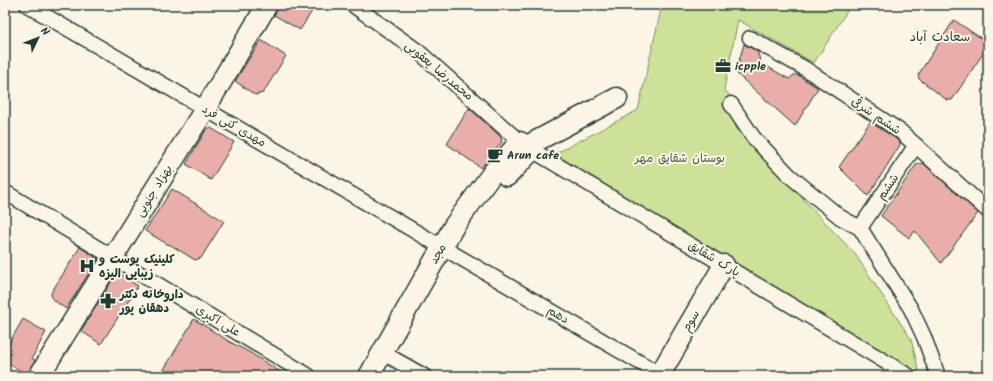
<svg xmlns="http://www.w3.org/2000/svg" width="993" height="381" viewBox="0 0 993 381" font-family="Kalam,'Playpen Sans Arabic',sans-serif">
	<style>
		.green { fill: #cde298; stroke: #769066 }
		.building { fill: #e9aeaa; stroke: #1f3d34 }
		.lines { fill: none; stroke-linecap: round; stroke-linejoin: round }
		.street-casing { stroke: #1f3d34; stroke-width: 17 }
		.secondary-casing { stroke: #1f3d34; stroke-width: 23 }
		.street { stroke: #fcf5e5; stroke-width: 14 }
		.secondary { stroke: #fcf5e5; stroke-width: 20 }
		.labels { text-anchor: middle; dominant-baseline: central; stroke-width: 4; stroke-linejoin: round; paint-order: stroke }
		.poi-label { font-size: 12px; font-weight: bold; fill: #1f3d34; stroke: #fcf5e5; text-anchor: start }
		.street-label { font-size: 12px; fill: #1f3d34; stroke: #fcf5e5 }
		.park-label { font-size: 12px; fill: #425e48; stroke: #fcf5e5 }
		.neighbourhood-label { font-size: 13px; fill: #1f3d34; stroke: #fcf5e5 }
	</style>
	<rect width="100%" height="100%" fill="#fcf5e5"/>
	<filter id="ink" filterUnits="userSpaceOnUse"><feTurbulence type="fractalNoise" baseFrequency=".025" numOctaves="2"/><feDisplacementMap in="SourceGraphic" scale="8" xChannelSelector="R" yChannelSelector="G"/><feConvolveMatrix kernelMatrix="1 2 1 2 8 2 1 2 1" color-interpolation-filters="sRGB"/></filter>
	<g filter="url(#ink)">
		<!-- green -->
		<path class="green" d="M662,5H851L814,63L738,20L724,89L731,97V104L736,128L855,254L911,339L920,376H916L555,154L638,110Z"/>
		<!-- building -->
		<path class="building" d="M280,5H316L300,30L274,15Z
			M954,20L988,43V46L952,100H947L919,79L918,75Z
			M261,40L286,56L263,93L255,95L235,81Z
			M744,44L757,51L761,63L789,79L794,75H798L818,88L795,126L738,75L737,68Z
			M469,108L501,137L502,142L481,168L447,144Z
			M870,122L895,138L900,143V145L868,196L839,167Z
			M207,128H211L234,142L211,180L186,164Z
			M923,163L978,213L941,263L915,231L909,238L881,216L916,165Z
			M172,189L224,221L201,258L195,260L169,244V245L145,231Z
			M80,247L98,259L66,309L52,299L51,293Z
			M121,275L138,286L101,344L81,331L114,277Z
			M23,319L46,332L32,358L35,360L28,375L5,362V350Z
			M194,319L230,342L249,352L287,376H160Z"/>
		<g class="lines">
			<defs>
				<path id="street" d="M27,5L663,376
					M353,5L419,52L520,142L532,150L909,376
					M750,38L804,68L900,131L988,211
					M731,104L753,137L790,176L840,217L860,228L911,309L924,337L938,376
					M5,192L309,376
					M860,228L916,145
					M392,358L424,376"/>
				<path id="secondary" d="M527,146L617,98
					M507,176L532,150
					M39,376L205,109L267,5
					M369,376L454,226L494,171L520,142
					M659,376L724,265"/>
			</defs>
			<!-- street casing -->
			<use href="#street" class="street-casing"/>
			<!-- secondary casing -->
			<use href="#secondary" class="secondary-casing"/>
			<!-- street -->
			<use href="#street" class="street"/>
			<!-- secondary -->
			<use href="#secondary" class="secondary"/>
		</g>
	</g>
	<!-- icons -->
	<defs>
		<symbol id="office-bare" viewBox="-9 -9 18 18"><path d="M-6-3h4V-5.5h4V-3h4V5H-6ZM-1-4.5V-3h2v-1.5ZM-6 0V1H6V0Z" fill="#1f3d34" stroke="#fcf5e5" stroke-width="2.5" paint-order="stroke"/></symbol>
		<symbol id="cafe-bare" viewBox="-9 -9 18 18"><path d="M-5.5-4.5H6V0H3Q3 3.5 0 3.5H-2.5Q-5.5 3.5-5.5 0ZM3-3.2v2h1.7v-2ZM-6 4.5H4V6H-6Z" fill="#1f3d34" stroke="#fcf5e5" stroke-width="2.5" paint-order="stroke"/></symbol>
		<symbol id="hospital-bare" viewBox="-9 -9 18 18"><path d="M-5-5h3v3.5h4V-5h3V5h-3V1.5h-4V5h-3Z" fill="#1f3d34" stroke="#fcf5e5" stroke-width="2.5" paint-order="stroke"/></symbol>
		<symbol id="pharmacy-bare" viewBox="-9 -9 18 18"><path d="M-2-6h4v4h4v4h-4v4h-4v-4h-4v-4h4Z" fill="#1f3d34" stroke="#fcf5e5" stroke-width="2.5" paint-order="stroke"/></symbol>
	</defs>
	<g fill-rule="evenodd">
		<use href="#office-bare" x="712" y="55" width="22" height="22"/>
		<use href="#cafe-bare" x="484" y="144" width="22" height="22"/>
		<use href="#hospital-bare" x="76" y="255" width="22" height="22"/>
		<use href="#pharmacy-bare" x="97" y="290" width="22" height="22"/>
	</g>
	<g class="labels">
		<!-- poi labels -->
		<g class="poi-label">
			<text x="735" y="66">icpple</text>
			<text x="507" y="155">Arun cafe</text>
			<text x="99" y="259">کلینیک پوست و<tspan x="99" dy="14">زیبایی الیزه</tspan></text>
			<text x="120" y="294">داروخانه دکتر<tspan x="120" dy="14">دهقان پور</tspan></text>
		</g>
		<!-- street labels -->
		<g class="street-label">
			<text transform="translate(439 71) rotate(40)">محمدرضا یعقوبی</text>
			<text transform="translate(876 116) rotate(34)">ششم شرقی</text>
			<text transform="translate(234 126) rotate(30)">مهدی کنی فرد</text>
			<text transform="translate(888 187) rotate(-56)">ششم</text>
			<text transform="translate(154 191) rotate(-58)">بهزاد جنوبی</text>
			<text transform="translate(438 254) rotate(-60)">مجد</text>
			<text transform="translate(714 259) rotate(31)">پارک شقایق</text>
			<text transform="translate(558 315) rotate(30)">دهم</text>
			<text transform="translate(218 321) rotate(31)">علی اکبری</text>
			<text transform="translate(691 321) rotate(-60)">سوم</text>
		</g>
		<!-- park labels -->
		<g class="park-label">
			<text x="680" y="158">بوستان شقایق مهر</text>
		</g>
		<!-- neighbourhood labels -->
		<g class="neighbourhood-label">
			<text x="940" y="37">سعادت آباد</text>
		</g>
	</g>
	<!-- margin -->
	<rect width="993" height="381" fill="none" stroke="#fcf5e5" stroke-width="20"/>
	<rect x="10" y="10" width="973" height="361" fill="none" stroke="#1f3d34" stroke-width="1.5" filter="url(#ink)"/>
	<!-- north arrow -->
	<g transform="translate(38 38) rotate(47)" stroke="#fcf5e5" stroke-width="3" paint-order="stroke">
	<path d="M0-3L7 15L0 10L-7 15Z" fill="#1f3d34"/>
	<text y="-6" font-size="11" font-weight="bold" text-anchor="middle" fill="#1f3d34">N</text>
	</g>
</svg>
